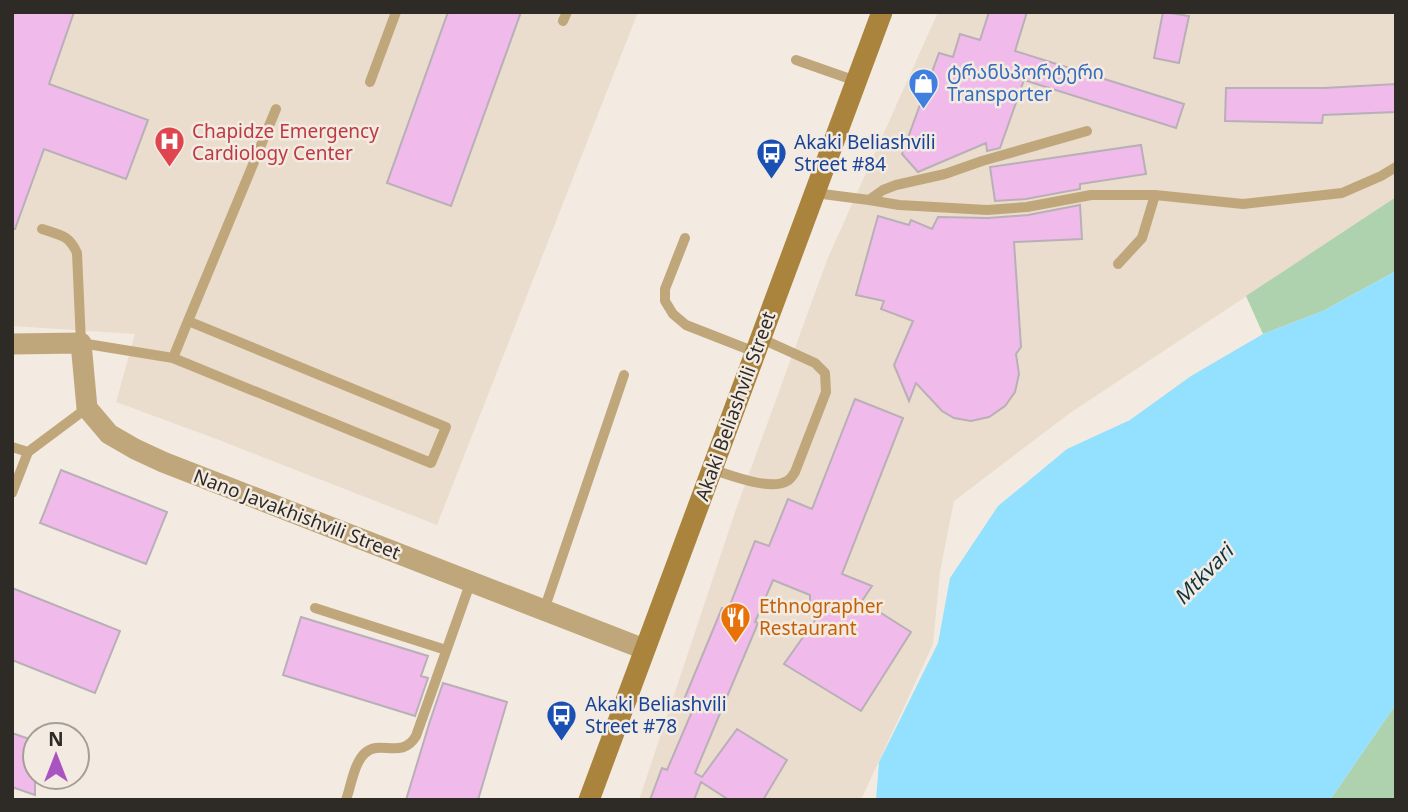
<svg xmlns="http://www.w3.org/2000/svg" width="1408" height="812" viewBox="0 0 1408 812" font-family="Georgia,'Noto Sans Georgian',serif">
	<style>
		.built { fill: #eaddcd }
		.green { fill: #aed2ae }
		.water { fill: #94e0ff }
		.building { fill: #f0bbea; stroke: #b8afb7; stroke-width: 2 }
		.lines { fill: none; stroke-linecap: round; stroke-linejoin: round }
		.lane { stroke: #c0a77b; stroke-width: 10 }
		.street { stroke: #c0a77b; stroke-width: 21 }
		.secondary { stroke: #aa843d; stroke-width: 21 }
		.labels { text-anchor: middle; dominant-baseline: central; stroke-width: 5; stroke-linejoin: round; paint-order: stroke }
		.shop-label { font-size: 19px; fill: #366cbe; stroke: #f3ebe1; text-anchor: start }
		.health-label { font-size: 19px; fill: #be3a42; stroke: #f3ebe1; text-anchor: start }
		.transit-label { font-size: 19px; fill: #164399; stroke: #f3ebe1; text-anchor: start }
		.street-label { font-size: 19px; fill: #2e2b27; stroke: #f3ebe1 }
		.food-label { font-size: 19px; fill: #c56008; stroke: #f3ebe1; text-anchor: start }
		.water-label { font-size: 21px; font-style: italic; fill: #113442; stroke: #f3ebe1 }
	</style>
	<rect width="100%" height="100%" fill="#f3ebe1"/>
	<!-- built -->
	<path class="built" d="M12,12H638L437,525L219,440L116,402L135,334L12,326Z
		M938,12H1396V197L1070,413L954,501L940,572L933,644L861,800H639L735,512L827,260Z"/>
	<!-- green -->
	<path class="green" d="M1396,197V271L1323,311L1263,334L1246,296Z
		M1396,704V800H1330Z"/>
	<!-- water -->
	<path class="water" d="M1396,271V704L1330,800H876L879,762L938,643L950,578L998,506L1067,449L1130,420L1191,376L1263,334L1323,311Z"/>
	<!-- building -->
	<path class="building" d="M12,12H74L49,84L148,120L126,179L44,149L15,229H12Z
		M448,12H521L451,206L387,183Z
		M989,12H1027L1015,51L1184,104L1176,128L1024,80L1000,148L987,151L986,143L918,172L902,154L939,53L953,57L960,34L980,40Z
		M1163,12L1189,16L1179,63L1154,58Z
		M1396,84V112L1323,115L1322,123L1225,121L1226,88H1324Z
		M1141,145L1146,174L1080,184V189L1026,199L995,201L990,167Z
		M1080,205L1082,239L1014,242L1021,347L1016,354L1019,374L1015,392L1005,406L989,417L971,421L954,418L942,411L916,383L909,401L894,365L913,321L881,309L884,301L856,295L878,216L909,225L911,220L932,229L938,217L988,218L1028,215Z
		M855,399L903,418L842,574L872,586L862,601L911,632L861,711L784,664L816,619L810,609V595L773,580L755,622L758,623L695,773L702,777L737,729L787,760L763,800H729L701,782L694,800H650L662,768L667,770L694,707L683,702L722,608L728,610L755,541L769,546L788,499L812,509Z
		M61,470L167,512L146,564L40,523Z
		M12,588L120,631L95,693L12,660Z
		M301,617L428,656L421,676L428,678L415,716L283,675Z
		M443,683L507,702L478,800H406L430,721Z
		M12,733L35,741V795L12,787Z"/>
	<g class="lines">
		<!-- lane -->
		<path class="lane" d="M563,21L567,12
			M796,60L856,81
			M370,82L396,12
			M815,193L869,200L883,190L896,185L945,174L982,161L1087,131
			M869,200L899,205L987,210L1027,207L1091,195H1155L1243,204L1342,193L1381,176L1396,167
			M42,229C60,235 69,235 77,253L81,343L173,358L431,463L446,427L188,321L276,109
			M685,238L665,289V301L673,314L686,325L755,352
			M1118,264L1142,238L1155,195
			M173,358L188,321
			M12,447L28,452L87,408
			M711,469C730,475 770,491 787,481C791,479 793,475 795,472L826,392L825,373L815,363L760,338
			M12,493L28,452
			M315,608L446,650
			M544,610L624,375
			M346,800C351,786 354,763 365,753C380,739 402,760 416,736L471,581"/>
		<!-- street -->
		<path class="street" d="M12,344L81,343L87,408L109,434L135,449L163,462L644,649"/>
		<!-- secondary -->
		<path class="secondary" d="M589,800L882,12"/>
	</g>
	<!-- icons -->
	<defs>
		<symbol id="shop-pin" viewBox="-11 -11 22 30"><path d="M0 17L-7.5 6A9.5 9.5 0 1 1 7.5 6Z" fill="#3f7fe0" stroke="#f3ebe1"/><path d="M-5-2.5h2.3a2.7 3.5 0 0 1 5.4 0H5L5.5 6h-11ZM-1.5-2.5h3a1.5 2.3 0 0 0-3 0Z" fill="#fff"/></symbol>
		<symbol id="hospital-pin" viewBox="-11 -11 22 30"><path d="M0 17L-7.5 6A9.5 9.5 0 1 1 7.5 6Z" fill="#e0444e" stroke="#f3ebe1"/><path d="M-5-5h3v3.5h4V-5h3V5h-3V1.5h-4V5h-3Z" fill="#fff"/></symbol>
		<symbol id="bus-pin" viewBox="-11 -11 22 30"><path d="M0 17L-7.5 6A9.5 9.5 0 1 1 7.5 6Z" fill="#1a4fb4" stroke="#f3ebe1"/><path d="M-5-6H5V4H4V6H2V4H-2V6H-4V4H-5ZM-3.5-4V0h7V-4ZM-3.5 1.2v1.5H-2V1.2ZM2 1.2v1.5H3.5V1.2Z" fill="#fff"/></symbol>
		<symbol id="restaurant-pin" viewBox="-11 -11 22 30"><path d="M0 17L-7.5 6A9.5 9.5 0 1 1 7.5 6Z" fill="#e8710a" stroke="#f3ebe1"/><path d="M-5-6h1v4h1v-4h1v4h1v-4h1v5L-1.5 .5V6h-2V.5L-5-1ZM5-6V6H3V1.5H1.5Q1.5-4 5-6Z" fill="#fff"/></symbol>
	</defs>
	<g fill-rule="evenodd">
		<use href="#shop-pin" x="906" y="66" width="35" height="47"/>
		<use href="#hospital-pin" x="152" y="124" width="35" height="47"/>
		<use href="#bus-pin" x="754" y="136" width="35" height="47"/>
		<use href="#restaurant-pin" x="718" y="600" width="35" height="47"/>
		<use href="#bus-pin" x="544" y="698" width="35" height="47"/>
	</g>
	<g class="labels">
		<!-- shop labels -->
		<g class="shop-label">
			<text x="947" y="72">ტრანსპორტერი<tspan x="947" dy="22">Transporter</tspan></text>
		</g>
		<!-- health labels -->
		<g class="health-label">
			<text x="192" y="131">Chapidze Emergency<tspan x="192" dy="22">Cardiology Center</tspan></text>
		</g>
		<!-- transit labels -->
		<g class="transit-label">
			<text x="794" y="142">Akaki Beliashvili<tspan x="794" dy="22">Street #84</tspan></text>
			<text x="585" y="704">Akaki Beliashvili<tspan x="585" dy="22">Street #78</tspan></text>
		</g>
		<!-- street labels -->
		<g class="street-label">
			<text transform="translate(735 406) rotate(-70)">Akaki Beliashvili Street</text>
			<text transform="translate(297 514) rotate(21)">Nano Javakhishvili Street</text>
		</g>
		<!-- food labels -->
		<g class="food-label">
			<text x="759" y="606">Ethnographer<tspan x="759" dy="22">Restaurant</tspan></text>
		</g>
		<!-- water labels -->
		<g class="water-label">
			<text transform="translate(1203 574) rotate(-46)">Mtkvari</text>
		</g>
	</g>
	<!-- border -->
	<rect width="1408" height="812" fill="none" stroke="#2e2b27" stroke-width="28"/>
	<!-- north arrow -->
	<g transform="translate(56 756)"><circle r="33" fill="#f3ebe1" stroke="#a49e97" stroke-width="2"/>
	<path d="M0-5L12 26L0 18L-12 26Z" fill="#aa54c1"/>
	<text y="-10" font-size="19" font-weight="bold" text-anchor="middle" fill="#2e2b27">N</text>
	</g>
</svg>
